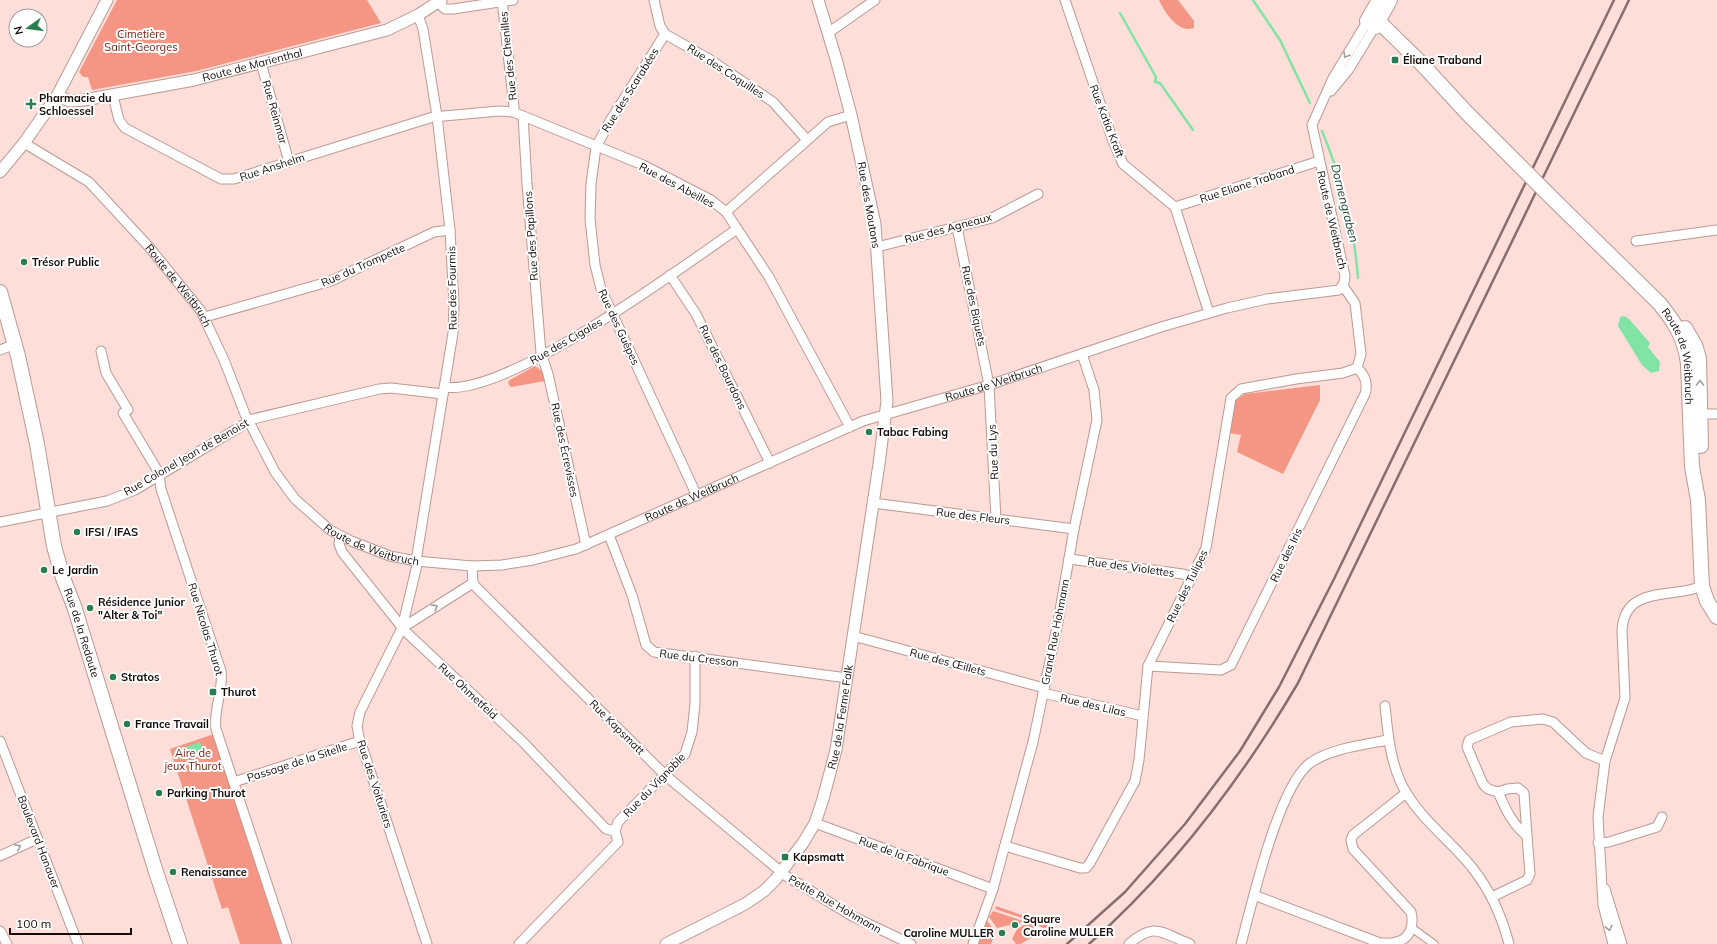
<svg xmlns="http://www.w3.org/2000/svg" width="1717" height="944" viewBox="0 0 1717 944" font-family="Mulish,sans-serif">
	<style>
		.green { fill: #f59584 }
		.water { fill: #82e3a7 }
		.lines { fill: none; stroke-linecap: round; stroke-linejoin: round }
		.stream { stroke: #82e3a7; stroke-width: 2.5 }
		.pedestrian-casing { stroke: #bc9992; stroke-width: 9 }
		.minor-casing { stroke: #bc9992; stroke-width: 11 }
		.tertiary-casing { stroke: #bc9992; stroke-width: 13 }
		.primary-casing { stroke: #bc9992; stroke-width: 16 }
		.pedestrian { stroke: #fff; stroke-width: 7 }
		.minor { stroke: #fff; stroke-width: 9 }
		.tertiary { stroke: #fff; stroke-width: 11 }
		.primary { stroke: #fff; stroke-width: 14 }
		.rail { stroke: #86706d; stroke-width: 2.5 }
		.primary-bridge-casing { stroke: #bc9992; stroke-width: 16; stroke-linecap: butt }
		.primary-bridge { stroke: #fff; stroke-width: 14 }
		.oneway { stroke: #a29d9d }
		.poi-dot { fill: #297d50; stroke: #fff; stroke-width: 1.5 }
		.labels { text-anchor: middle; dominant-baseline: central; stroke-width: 4; stroke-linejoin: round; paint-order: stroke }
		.park-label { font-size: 11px; fill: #741c11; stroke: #fff }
		.street-label { font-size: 11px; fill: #170b09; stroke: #fff }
		.poi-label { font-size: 11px; font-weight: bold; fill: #170b09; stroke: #fff; text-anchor: start }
		.water-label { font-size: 12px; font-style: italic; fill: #163f28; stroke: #fff }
	</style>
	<rect width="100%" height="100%" fill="#fdded8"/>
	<!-- green -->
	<path class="green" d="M117,0H367L381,23L196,71L92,90L88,77H83L79,72Z
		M1159,0H1178L1194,21V28C1178,34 1164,11 1159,0Z
		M535,366L543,372L545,381L511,387L509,385L508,382L510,380Z
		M1320,385V400L1283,474L1237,452L1241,435L1229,433L1235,401L1245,394Z
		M214,734L284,944H240L228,907L222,909L170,749Z
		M996,906L1045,923L1048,926L1044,929L1034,922L995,909Z
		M993,911L1023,921L1012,929L1009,925L997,928L989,917Z
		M986,919L995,932L991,944H978Z
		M1027,923L1035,926L1039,930L1038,933L1021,944H1016L1012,939L1017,929Z"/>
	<!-- water -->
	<path class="water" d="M1624,316L1629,319L1650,343L1648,347L1660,362L1659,371L1651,373L1642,365L1618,326L1620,317Z
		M200,742L203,751L176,759L174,751Z"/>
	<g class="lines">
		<!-- stream -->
		<path class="stream" d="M1253,0L1280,40L1310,103
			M1120,13L1156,77L1155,82L1160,83L1193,130
			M1322,131C1342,179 1354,225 1358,278"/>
		<defs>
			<path id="pedestrian" d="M1412,928L1434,944"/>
			<g id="minor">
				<path d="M502,0L514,107L513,112"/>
				<path d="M654,0L660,26L665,34L709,59L773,102L807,140"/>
				<path d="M1065,0L1113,141L1123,164L1175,207L1209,313"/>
				<path d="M438,2L445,9H453L513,0"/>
				<path d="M418,15L423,29L437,116L450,230L454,304L453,333L416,561L417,565L402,628L360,712L357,726L359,737L427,944"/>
				<path d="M828,33L875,0"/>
				<path d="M665,34L610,121L596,147L591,184L590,219L595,265L601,289L697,496"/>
				<path d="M261,63L289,162"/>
				<path d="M1331,91L1349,69L1374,28"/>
				<path d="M113,96L119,120L125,128L221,179H234L433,117L499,111L513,112L523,116L643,165L711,200L726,212L769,277L850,427"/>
				<path d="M523,116L527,184L541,353L548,374L586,545"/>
				<path id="s1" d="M24,143L89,182L149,247L201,311L224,360L245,414L275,472L295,499L330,530L351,541L390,556L416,561L472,566L502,565L533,560L576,549L863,421L989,385L1161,327L1227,308L1267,299L1339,290L1344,283L1345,276L1312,125L1333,78L1367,22"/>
				<path d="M1175,207L1319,161"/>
				<path d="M726,212L828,122L851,115"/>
				<path d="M957,227L989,385L996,519"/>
				<path d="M1636,241L1717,230"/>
				<path d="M877,247L992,218L1038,194"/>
				<path d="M670,275L696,314L770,463"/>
				<path d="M205,317L331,281L434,232L450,230"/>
				<path d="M0,350L15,344"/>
				<path d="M101,351L106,373L128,410L123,413L156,468L159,474L161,489L221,671C224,690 213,709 216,729L287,944"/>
				<path d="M444,387C507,397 682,267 737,229"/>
				<path d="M1695,414H1717"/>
				<path d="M873,503L1074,529"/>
				<path d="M0,522L107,501L135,490L253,419L379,389L391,388L443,394"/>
				<path d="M609,535L632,595L646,645L654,652L847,678"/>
				<path d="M340,536L339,544L342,552L405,631L523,742L606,829L615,831"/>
				<path d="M1069,559L1183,574L1192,577"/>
				<path d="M472,566L473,583L476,587L665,775L786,876L852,916L911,944"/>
				<path d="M402,628L473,583"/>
				<path d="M853,636L1044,688"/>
				<path d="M1148,666L1221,670L1231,665L1365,394C1368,384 1365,375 1357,368"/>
				<path d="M1043,693L1143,716"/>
				<path d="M1385,706C1388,736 1391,769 1407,794C1425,823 1453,843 1474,870C1491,892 1502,917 1509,944"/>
				<path d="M0,741L78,944"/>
				<path d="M234,782L360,741"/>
				<path d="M1498,792L1507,789L1518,788L1524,793L1527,836"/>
				<path d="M815,823L993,889"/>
				<path d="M1598,843L1609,842L1657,827L1662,817"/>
				<path d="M1005,846L1080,868H1086L1090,863L1135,781L1139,760L1148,666L1206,548L1231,398L1241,389L1296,379L1343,373L1357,368L1361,354L1355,303L1343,286"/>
				<path d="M0,856L37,839"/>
				<path d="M1605,889L1622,944"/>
				<path d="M1254,895L1380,943C1385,943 1392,944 1396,942C1411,939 1414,924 1411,912L1353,849L1351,840L1353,835L1406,793"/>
				<path d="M1492,897L1527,880L1530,874L1527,836C1512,824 1506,810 1498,792L1488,789L1483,784L1467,747L1469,740L1511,722L1543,719L1553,722L1586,753L1605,761"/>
				<path d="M0,931L7,944"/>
				<path d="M519,944L618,842L615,831L618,822L685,754L692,732L695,704V656"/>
				<path d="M973,944L993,889L1033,742L1058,622L1074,529L1097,420L1094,390L1082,354"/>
				<path d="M1129,944C1155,921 1161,933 1190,944"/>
				<path d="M1241,944C1252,904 1278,787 1310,763C1332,748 1363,745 1388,740"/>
				<path d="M1613,944L1603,905L1598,817L1605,761L1625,698L1622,631C1624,584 1674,599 1702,586"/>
			</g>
			<g id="tertiary">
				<path id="s2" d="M57,96L70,101L84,100L194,80L387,30L418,15L441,0"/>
				<path d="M0,172L24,143L57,96L107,0"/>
				<path id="s3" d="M666,944L745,904L764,891L775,880L803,843L815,823L823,799L836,750L879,464L887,401L875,224L851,115L836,59L818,0"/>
			</g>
			<g id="primary">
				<path d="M1371,14L1419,61L1467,113L1518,164"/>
				<path d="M1367,21L1379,0"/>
				<path d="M1375,27L1390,0"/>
				<path id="s4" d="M1553,199L1659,303C1675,322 1685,339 1688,364L1692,467L1698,500L1702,586L1707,601L1717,617"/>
				<path id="s5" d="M0,292L18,356L37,444L54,546L63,578L74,606L156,872L180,944"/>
				<path d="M1685,328L1695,345L1699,358L1701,446"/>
			</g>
		</defs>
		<!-- pedestrian casing -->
		<use href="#pedestrian" class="pedestrian-casing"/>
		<!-- minor casing -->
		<use href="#minor" class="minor-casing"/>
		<!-- tertiary casing -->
		<use href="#tertiary" class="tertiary-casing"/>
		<!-- primary casing -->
		<use href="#primary" class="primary-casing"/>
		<!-- pedestrian -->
		<use href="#pedestrian" class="pedestrian"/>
		<!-- minor -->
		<use href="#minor" class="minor"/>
		<!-- tertiary -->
		<use href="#tertiary" class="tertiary"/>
		<!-- primary -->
		<use href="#primary" class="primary"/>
		<!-- rail -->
		<path class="rail" d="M1067,944L1125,892L1185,824L1240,751L1279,687L1334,579L1614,0
			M1089,944C1174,869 1241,780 1298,683L1629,0"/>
		<defs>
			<path id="primary-bridge" d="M1518,164L1553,199"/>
		</defs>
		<!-- primary-bridge casing -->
		<use href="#primary-bridge" class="primary-bridge-casing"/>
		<!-- primary-bridge -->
		<use href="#primary-bridge" class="primary-bridge"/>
	</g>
	<!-- one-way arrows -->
	<defs><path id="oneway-chevron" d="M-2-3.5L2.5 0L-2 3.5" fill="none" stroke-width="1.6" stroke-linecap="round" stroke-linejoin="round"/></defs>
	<g class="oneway">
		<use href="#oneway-chevron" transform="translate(1346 55) rotate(120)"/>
		<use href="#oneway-chevron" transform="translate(1700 383) rotate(-90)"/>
		<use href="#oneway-chevron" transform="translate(435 607) rotate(-32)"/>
		<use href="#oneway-chevron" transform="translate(18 847) rotate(-26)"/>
		<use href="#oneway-chevron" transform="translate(1609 928) rotate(76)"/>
	</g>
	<!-- markers -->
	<g class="poi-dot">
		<rect x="1391" y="56" width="8" height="8" rx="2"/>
		<path d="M29 98h4v4h4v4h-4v4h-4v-4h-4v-4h4z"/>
		<circle cx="24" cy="262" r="4"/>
		<circle cx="869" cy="432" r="4"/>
		<circle cx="77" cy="532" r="4"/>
		<circle cx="44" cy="570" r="4"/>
		<circle cx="90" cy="608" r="4"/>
		<circle cx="113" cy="677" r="4"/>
		<rect x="209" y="688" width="8" height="8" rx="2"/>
		<circle cx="127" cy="724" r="4"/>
		<circle cx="159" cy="793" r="4"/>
		<rect x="781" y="853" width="8" height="8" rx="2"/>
		<circle cx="173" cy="872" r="4"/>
		<circle cx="1015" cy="925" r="4"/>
		<circle cx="1002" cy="933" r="4"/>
	</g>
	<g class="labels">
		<!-- park labels -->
		<g class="park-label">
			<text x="141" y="34">Cimetière<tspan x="141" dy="13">Saint-Georges</tspan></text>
			<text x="193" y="753">Aire de<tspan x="193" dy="13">jeux Thurot</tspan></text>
		</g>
		<!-- street labels -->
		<g class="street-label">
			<text transform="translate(508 56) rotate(-96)">Rue des Chenilles</text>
			<text stroke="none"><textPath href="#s2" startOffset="200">Route de Marienthal</textPath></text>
			<text transform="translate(726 71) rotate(33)">Rue des Coquilles</text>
			<text transform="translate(630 90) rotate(-58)">Rue des Scarabées</text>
			<text transform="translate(275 112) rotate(74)">Rue Reinmar</text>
			<text transform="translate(1107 121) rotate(69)">Rue Katia Kraft</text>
			<text transform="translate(272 167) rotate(-18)">Rue Anshelm</text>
			<text transform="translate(1247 184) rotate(-18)">Rue Eliane Traband</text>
			<text transform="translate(677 185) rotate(28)">Rue des Abeilles</text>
			<text transform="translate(869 205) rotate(80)">Rue des Moutons</text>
			<text transform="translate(1332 220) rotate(77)">Route de Weitbruch</text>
			<text transform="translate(948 228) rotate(-15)">Rue des Agneaux</text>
			<text transform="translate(531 236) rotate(-94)">Rue des Papillons</text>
			<text transform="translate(363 265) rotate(-24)">Rue du Trompette</text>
			<text stroke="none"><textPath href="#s1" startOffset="213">Route de Weitbruch</textPath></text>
			<text transform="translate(452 288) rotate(-91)">Rue des Fourmis</text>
			<text transform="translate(974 306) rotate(78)">Rue des Biquets</text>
			<text transform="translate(619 327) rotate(65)">Rue des Guêpes</text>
			<text transform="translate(566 341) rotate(-30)">Rue des Cigales</text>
			<text stroke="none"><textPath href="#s4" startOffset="207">Route de Weitbruch</textPath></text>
			<text transform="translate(723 367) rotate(64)">Rue des Bourdons</text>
			<text stroke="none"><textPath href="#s1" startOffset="1209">Route de Weitbruch</textPath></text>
			<text transform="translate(565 450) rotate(78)">Rue des Écrevisses</text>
			<text transform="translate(993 452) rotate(-93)">Rue du Lys</text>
			<text transform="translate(186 457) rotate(-30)">Rue Colonel Jean de Benoist</text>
			<text stroke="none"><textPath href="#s1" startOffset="885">Route de Weitbruch</textPath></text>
			<text transform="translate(973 516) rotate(7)">Rue des Fleurs</text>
			<text stroke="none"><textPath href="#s1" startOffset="549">Route de Weitbruch</textPath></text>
			<text transform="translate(1286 555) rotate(-64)">Rue des Iris</text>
			<text transform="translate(1131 567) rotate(8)">Rue des Violettes</text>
			<text transform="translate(1187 586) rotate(-64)">Rue des Tulipes</text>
			<text transform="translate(206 629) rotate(73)">Rue Nicolas Thurot</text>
			<text transform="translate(1055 632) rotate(-79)">Grand Rue Hohmann</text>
			<text stroke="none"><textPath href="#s5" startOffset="351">Rue de la Redoute</textPath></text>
			<text transform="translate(699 658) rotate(7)">Rue du Cresson</text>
			<text transform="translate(948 662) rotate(15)">Rue des Œillets</text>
			<text transform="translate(468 691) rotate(43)">Rue Ohmetfeld</text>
			<text transform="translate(1093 705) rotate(13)">Rue des Lilas</text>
			<text stroke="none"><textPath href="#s3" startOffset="306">Rue de la Ferme Falk</textPath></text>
			<text transform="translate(617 727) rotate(45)">Rue Kapsmatt</text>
			<text transform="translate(297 762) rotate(-18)">Passage de la Sitelle</text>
			<text transform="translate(375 784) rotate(72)">Rue des Voituriers</text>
			<text transform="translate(654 785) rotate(-46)">Rue du Vignoble</text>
			<text transform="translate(39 842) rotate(69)">Boulevard Hanauer</text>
			<text transform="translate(904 856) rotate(20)">Rue de la Fabrique</text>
			<text transform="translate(835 904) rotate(30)">Petite Rue Hohmann</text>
		</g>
		<!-- poi labels -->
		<g class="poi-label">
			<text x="1403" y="60">Éliane Traband</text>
			<text x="39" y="98">Pharmacie du<tspan x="39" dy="13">Schloessel</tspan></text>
			<text x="32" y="262">Trésor Public</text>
			<text x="877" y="432">Tabac Fabing</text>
			<text x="85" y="532">IFSI / IFAS</text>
			<text x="52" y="570">Le Jardin</text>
			<text x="98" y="602">Résidence Junior<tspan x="98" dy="13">"Alter &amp; Toi"</tspan></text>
			<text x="121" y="677">Stratos</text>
			<text x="221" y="692">Thurot</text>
			<text x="135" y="724">France Travail</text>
			<text x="167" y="793">Parking Thurot</text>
			<text x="793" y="857">Kapsmatt</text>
			<text x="181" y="872">Renaissance</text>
			<text x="1023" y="919">Square<tspan x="1023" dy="13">Caroline MULLER</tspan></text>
			<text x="994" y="933" text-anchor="end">Caroline MULLER</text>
		</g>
		<!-- water labels -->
		<g class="water-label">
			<text transform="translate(1345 203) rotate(76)">Dornengraben</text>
		</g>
	</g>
	<!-- north arrow -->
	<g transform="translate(28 28) rotate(256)"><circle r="19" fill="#ffffff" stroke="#a29d9d"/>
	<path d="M0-3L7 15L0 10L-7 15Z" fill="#297d50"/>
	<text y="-6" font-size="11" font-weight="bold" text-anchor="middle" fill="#170b09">N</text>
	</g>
	<!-- scale -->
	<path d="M10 928v6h121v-6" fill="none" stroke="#170b09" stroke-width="2"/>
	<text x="16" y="928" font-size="12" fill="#170b09" stroke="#ffffff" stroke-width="3" paint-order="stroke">100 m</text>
</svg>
